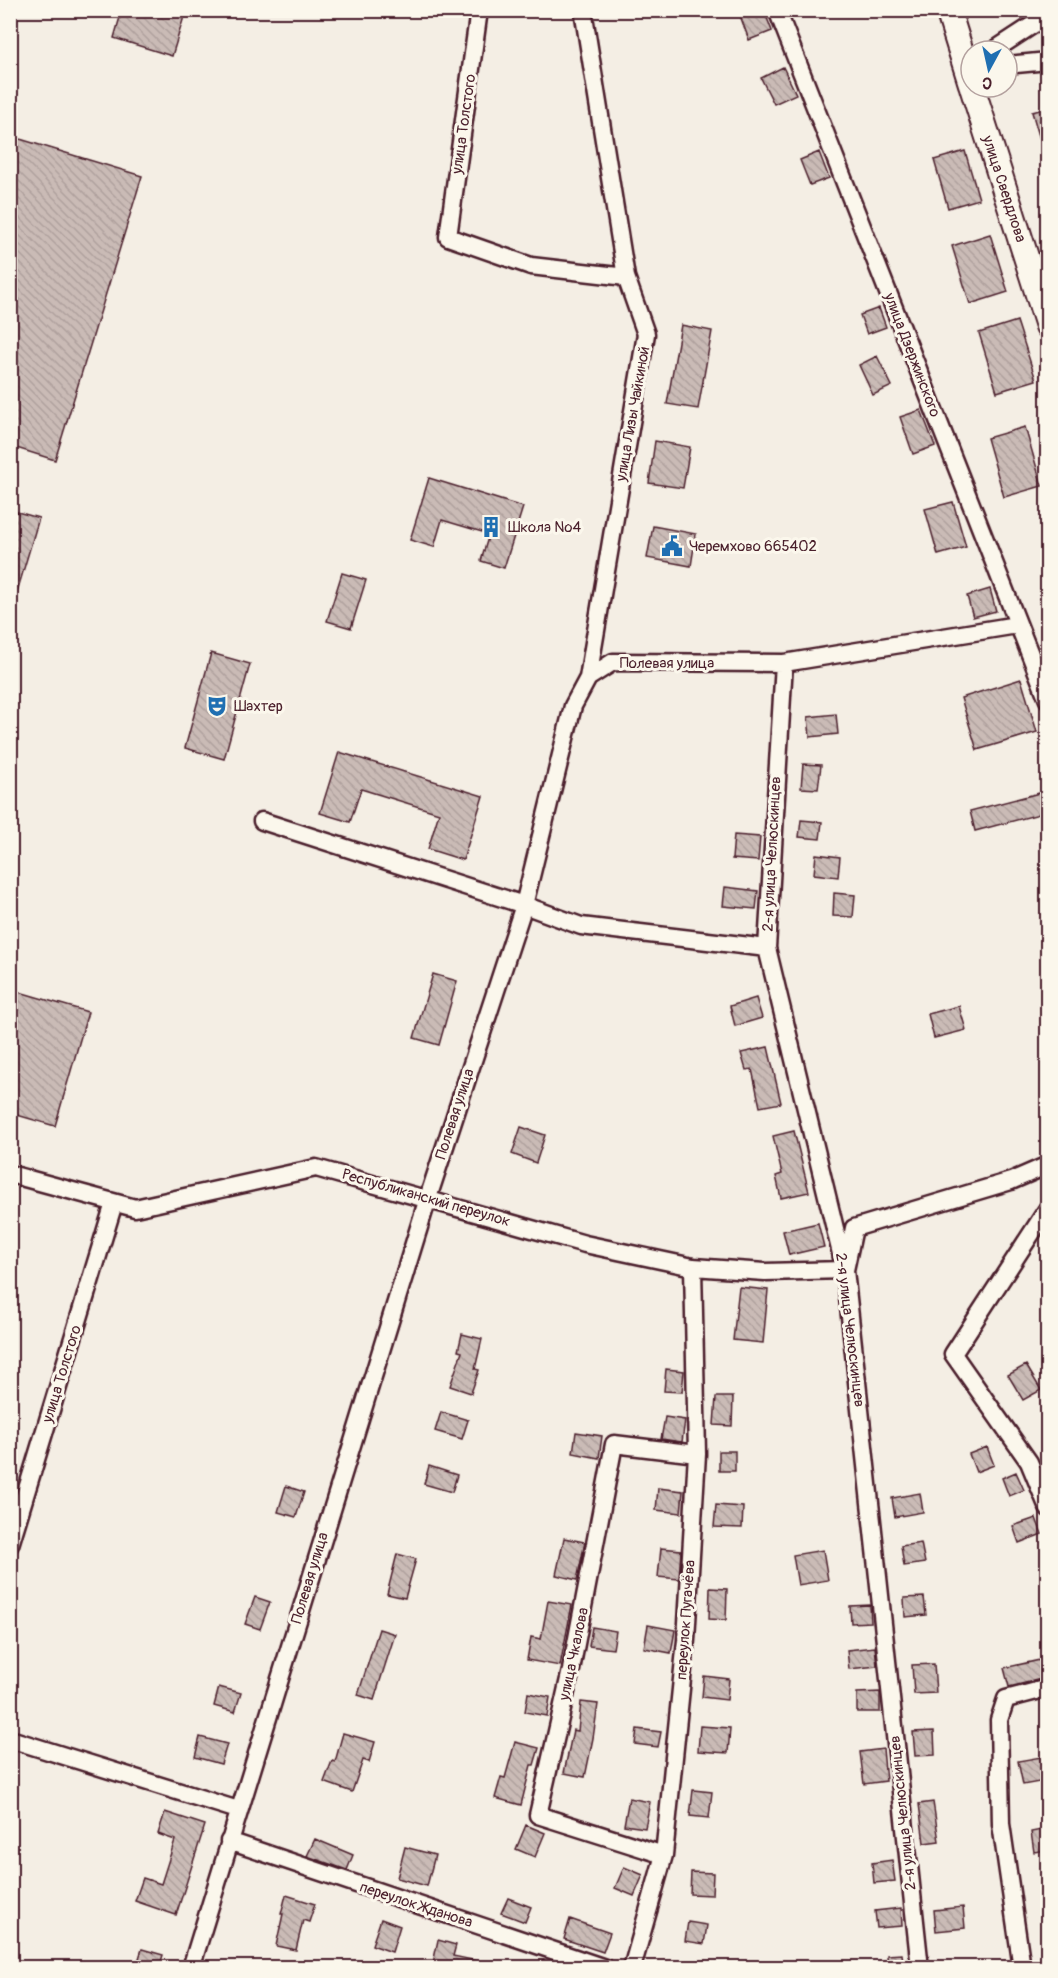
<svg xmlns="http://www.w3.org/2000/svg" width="1058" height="1978" font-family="Pangolin,sans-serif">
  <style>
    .building { fill: url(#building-back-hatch); stroke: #4a1f2b; stroke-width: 1.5 }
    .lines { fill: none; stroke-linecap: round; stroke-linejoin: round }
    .street-casing { stroke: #4a1f2b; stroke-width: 21 }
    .secondary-casing { stroke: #4a1f2b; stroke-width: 28 }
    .street { stroke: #fbf7ec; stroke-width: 16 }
    .secondary { stroke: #fbf7ec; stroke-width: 24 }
    .labels { text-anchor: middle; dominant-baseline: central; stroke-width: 6; stroke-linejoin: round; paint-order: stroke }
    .street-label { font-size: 15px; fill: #4a1f2b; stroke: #fbf7ec }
    .poi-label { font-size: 15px; fill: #4a1f2b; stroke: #fbf7ec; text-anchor: start }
  </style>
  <defs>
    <pattern id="building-back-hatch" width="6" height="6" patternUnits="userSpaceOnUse" patternTransform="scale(1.5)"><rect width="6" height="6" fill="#cabbb6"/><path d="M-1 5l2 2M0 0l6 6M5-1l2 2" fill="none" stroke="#afa09d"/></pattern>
  </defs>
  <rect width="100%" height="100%" fill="#f4eee4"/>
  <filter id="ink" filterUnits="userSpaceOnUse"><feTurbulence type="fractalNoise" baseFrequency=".0167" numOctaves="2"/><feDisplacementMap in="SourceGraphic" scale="12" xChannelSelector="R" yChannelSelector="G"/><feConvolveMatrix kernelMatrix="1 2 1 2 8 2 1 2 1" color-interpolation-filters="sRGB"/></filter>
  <g filter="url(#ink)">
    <path class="building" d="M122,10H186L172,56L114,38Z
      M738,10H764L772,31L749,40Z
      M783,67L796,94L774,104L761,78Z
      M1047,108V153H1044L1032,112Z
      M10,136L142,176L55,460L10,446Z
      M965,151L979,199L948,208L934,160Z
      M819,152L829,178L810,185L800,160Z
      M990,234L1008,292L970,304L952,246Z
      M879,308L886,327L867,334L860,315Z
      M1017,321L1036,380L997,392L979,333Z
      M681,325L712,331L698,409L667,404Z
      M877,356L892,386L873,395L859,365Z
      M921,410L935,446L913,454L900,417Z
      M1025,427L1042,486L1004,497L987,438Z
      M655,441L690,447L683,488L649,483Z
      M429,478L523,507L504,568L481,561L489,534L442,520L434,547L410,540Z
      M953,502L966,547L938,555L925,509Z
      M10,510L39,518L14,602H10Z
      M653,526L696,534L691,566L647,558Z
      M342,573L366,580L351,628L327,621Z
      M990,589L996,611L973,617L967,596Z
      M211,653L250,664L224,759L185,748Z
      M1021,679L1037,732L977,750L961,698Z
      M836,714L838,734L810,737L808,717Z
      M339,752L483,796L463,860L428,849L439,813L361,789L350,822L320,813Z
      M803,764L821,765L818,789L801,788Z
      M1047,791V812L975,831L970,811Z
      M801,820L822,822L820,839L799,837Z
      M734,835L760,837L758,861L732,859Z
      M816,854L840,857L838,877L814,874Z
      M725,887L758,891L756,909L723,906Z
      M834,893L855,895L853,917L833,916Z
      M433,974L457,981L439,1045L414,1038Z
      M16,991L88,1012L55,1126L10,1113V1010Z
      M756,998L762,1018L735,1026L730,1006Z
      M959,1006L966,1030L934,1038L928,1014Z
      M768,1047L781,1103L760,1107L752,1069L746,1070L741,1053Z
      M521,1127L545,1135L536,1163L512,1154Z
      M794,1131L809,1192L781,1198L776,1176L782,1174L773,1136Z
      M818,1223L824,1247L789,1255L783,1231Z
      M739,1287L768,1290L763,1343L733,1340Z
      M462,1334L482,1339L475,1369L479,1370L471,1393L450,1386L462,1352L458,1351Z
      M1026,1365L1041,1390L1023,1400L1008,1375Z
      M666,1369L684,1371L682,1392L664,1391Z
      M716,1397H733L732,1426L714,1425Z
      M441,1412L468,1420L462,1439L435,1431Z
      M665,1417L685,1420L682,1442L661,1439Z
      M576,1432L602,1436L599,1458L573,1453Z
      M987,1447L994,1465L976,1472L969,1454Z
      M719,1451H735V1471H719Z
      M429,1466L457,1475L452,1492L424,1484Z
      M1016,1472L1024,1490L1009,1496L1002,1478Z
      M286,1486L304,1492L296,1517L278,1512Z
      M658,1488L683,1491L681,1513L656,1510Z
      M920,1493L923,1512L895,1517L892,1498Z
      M716,1505L743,1507L742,1528L714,1527Z
      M1036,1518L1042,1534L1019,1543L1013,1526Z
      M564,1538L585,1542L577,1580L556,1575Z
      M921,1543L925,1563L904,1566L901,1546Z
      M661,1548L681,1550L679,1579L658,1577Z
      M823,1550L828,1580L798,1585L793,1555Z
      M397,1554L416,1559L405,1598L387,1594Z
      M710,1588L727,1589L726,1620L709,1619Z
      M255,1597L270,1602L260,1629L245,1624Z
      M924,1597L926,1615L905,1617L904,1598Z
      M548,1601L572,1605L560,1666L527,1660L531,1637L541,1639Z
      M870,1605L871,1622L851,1623L850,1606Z
      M648,1625L675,1630L671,1653L644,1648Z
      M592,1627L616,1631L613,1649L589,1646Z
      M379,1629L395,1634L374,1700L358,1695Z
      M875,1647L877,1666L849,1669L847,1650Z
      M1040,1660L1045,1678L1009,1687L1004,1668Z
      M934,1664L936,1693L914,1694L912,1665Z
      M704,1676L729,1679L727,1700L702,1697Z
      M219,1687L241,1693L235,1712L214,1706Z
      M880,1692V1712H857V1693Z
      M528,1693L550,1697L547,1716L525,1712Z
      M581,1702L598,1704L593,1738L585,1777L564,1773L573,1730L578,1731Z
      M700,1726L730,1728L728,1753L698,1751Z
      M637,1729L661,1732L658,1747L635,1744Z
      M934,1731L935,1755L915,1756L913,1732Z
      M343,1733L375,1742L369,1762L363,1760L352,1792L324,1782L332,1761L335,1762Z
      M200,1737L227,1744L221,1764L195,1757Z
      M515,1742L539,1748L534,1765H531L521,1805L495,1798L501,1777L505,1778Z
      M883,1749L886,1781L864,1784L860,1752Z
      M1041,1757L1045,1781L1023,1785L1018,1761Z
      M693,1790L712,1792L709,1818L690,1816Z
      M629,1798L650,1802L645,1828L624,1825Z
      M933,1802L939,1841L924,1843L919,1804Z
      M165,1812L205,1825L176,1915L135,1901L143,1878L161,1884L175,1840L158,1834Z
      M526,1825L545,1833L535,1857L516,1849Z
      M1047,1829V1850L1034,1852L1031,1832Z
      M315,1839L353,1855L347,1870L307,1856Z
      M405,1847L435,1855L427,1886L397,1878Z
      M892,1860L895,1881L874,1883L872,1863Z
      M624,1867L643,1875L634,1896L615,1888Z
      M691,1872L713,1873L712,1895L690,1894Z
      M286,1895L315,1904L309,1922L303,1920L296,1950L276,1946L283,1914H281Z
      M508,1898L531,1907L525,1922L501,1913Z
      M963,1907L965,1928L936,1931L934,1910Z
      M901,1908L902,1926L877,1928L875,1911Z
      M381,1919L400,1926L392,1952L372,1945Z
      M570,1919L610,1933L603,1952L564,1939Z
      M688,1922L707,1925L704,1944L685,1941Z
      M438,1940L456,1945L453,1956L482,1962V1968H432Z
      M142,1949L163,1955L159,1968H136Z
      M902,1954L904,1968H888L887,1955Z"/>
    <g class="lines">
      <defs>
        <path id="street" d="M479,10L448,237L531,266L626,277
          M583,10L626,277L646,334L588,678
          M777,10L1048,700
          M993,51L1048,15
          M1007,65L1048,61
          M784,663L767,948L845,1270L920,1968
          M262,821L524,905L581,926L767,948
          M10,1174L135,1208L316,1168L585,1244L693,1267L765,1272L845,1270L854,1228L1011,1181L1048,1165
          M1048,1208L953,1354L1029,1462L1048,1508
          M10,1545L114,1203
          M10,1739L238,1810
          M229,1841L605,1968
          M664,1855L538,1815L571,1670L614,1444L697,1454
          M191,1968L428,1198L524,905L573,706L588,678L613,662L784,663L1017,625
          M632,1968L664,1855L686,1640L697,1454L693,1267
          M1022,1968L1001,1824L999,1720L1006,1699L1048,1688"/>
        <path id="secondary" d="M948,10L971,84
          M972,87L1048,326"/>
      </defs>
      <use href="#street" class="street-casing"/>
      <use href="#secondary" class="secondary-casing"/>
      <use href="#street" class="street"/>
      <use href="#secondary" class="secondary"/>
    </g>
  </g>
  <defs>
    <symbol id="building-bare" viewBox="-9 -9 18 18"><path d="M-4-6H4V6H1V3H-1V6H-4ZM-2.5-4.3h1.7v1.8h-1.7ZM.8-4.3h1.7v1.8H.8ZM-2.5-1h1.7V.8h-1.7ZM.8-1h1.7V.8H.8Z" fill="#1f6fb2" stroke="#fbf7ec" stroke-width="2.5" paint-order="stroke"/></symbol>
    <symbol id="civic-bare" viewBox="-9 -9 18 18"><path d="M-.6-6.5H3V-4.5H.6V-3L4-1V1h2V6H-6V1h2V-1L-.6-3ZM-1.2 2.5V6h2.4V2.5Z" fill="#1f6fb2" stroke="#fbf7ec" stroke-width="2.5" paint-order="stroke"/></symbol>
    <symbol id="theatre-bare" viewBox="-9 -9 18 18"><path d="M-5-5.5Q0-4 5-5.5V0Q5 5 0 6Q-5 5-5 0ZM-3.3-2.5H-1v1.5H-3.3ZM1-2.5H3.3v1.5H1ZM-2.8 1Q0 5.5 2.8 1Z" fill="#1f6fb2" stroke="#fbf7ec" stroke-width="2.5" paint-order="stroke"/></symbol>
  </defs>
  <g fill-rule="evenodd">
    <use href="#building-bare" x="476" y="512" width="30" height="30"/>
    <use href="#civic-bare" x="657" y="531" width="30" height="30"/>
    <use href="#theatre-bare" x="202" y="691" width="30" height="30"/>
  </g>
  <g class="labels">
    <g class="street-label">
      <text transform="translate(464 124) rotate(-82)">улица Толстого</text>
      <text transform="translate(1004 189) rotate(72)">улица Свердлова</text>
      <text transform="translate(912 355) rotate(69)">улица Дзержинского</text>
      <text transform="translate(633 414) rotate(-80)">улица Лизы Чайкиной</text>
      <text x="667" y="663">Полевая улица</text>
      <text transform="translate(772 854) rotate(-87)">2-я улица Челюскинцев</text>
      <text transform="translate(455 1114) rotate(-72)">Полевая улица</text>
      <text transform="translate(426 1198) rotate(16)">Республиканский переулок</text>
      <text transform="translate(850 1330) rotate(83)">2-я улица Челюскинцев</text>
      <text transform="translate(62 1374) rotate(-73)">улица Толстого</text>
      <text transform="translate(310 1578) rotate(-73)">Полевая улица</text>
      <text transform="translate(686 1620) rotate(-86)">переулок Пугачёва</text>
      <text transform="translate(574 1654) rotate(-78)">улица Чкалова</text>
      <text transform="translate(903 1813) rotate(-96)">2-я улица Челюскинцев</text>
      <text transform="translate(416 1905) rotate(18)">переулок Жданова</text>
    </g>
    <g class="poi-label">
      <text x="508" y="527">Школа №4</text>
      <text x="689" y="546">Черемхово 665402</text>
      <text x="234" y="706">Шахтер</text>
    </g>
  </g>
  <rect width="1058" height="1978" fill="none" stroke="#fbf7ec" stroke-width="36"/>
  <rect x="18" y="18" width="1022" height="1942" fill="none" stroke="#4a1f2b" stroke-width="2" filter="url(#ink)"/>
  <g transform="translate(989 69) rotate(188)"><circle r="28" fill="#fbf7ec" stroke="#b4a19f" stroke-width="1.5"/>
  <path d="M0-4.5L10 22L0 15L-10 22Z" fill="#1f6fb2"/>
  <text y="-9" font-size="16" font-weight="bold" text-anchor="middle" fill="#4a1f2b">С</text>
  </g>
</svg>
